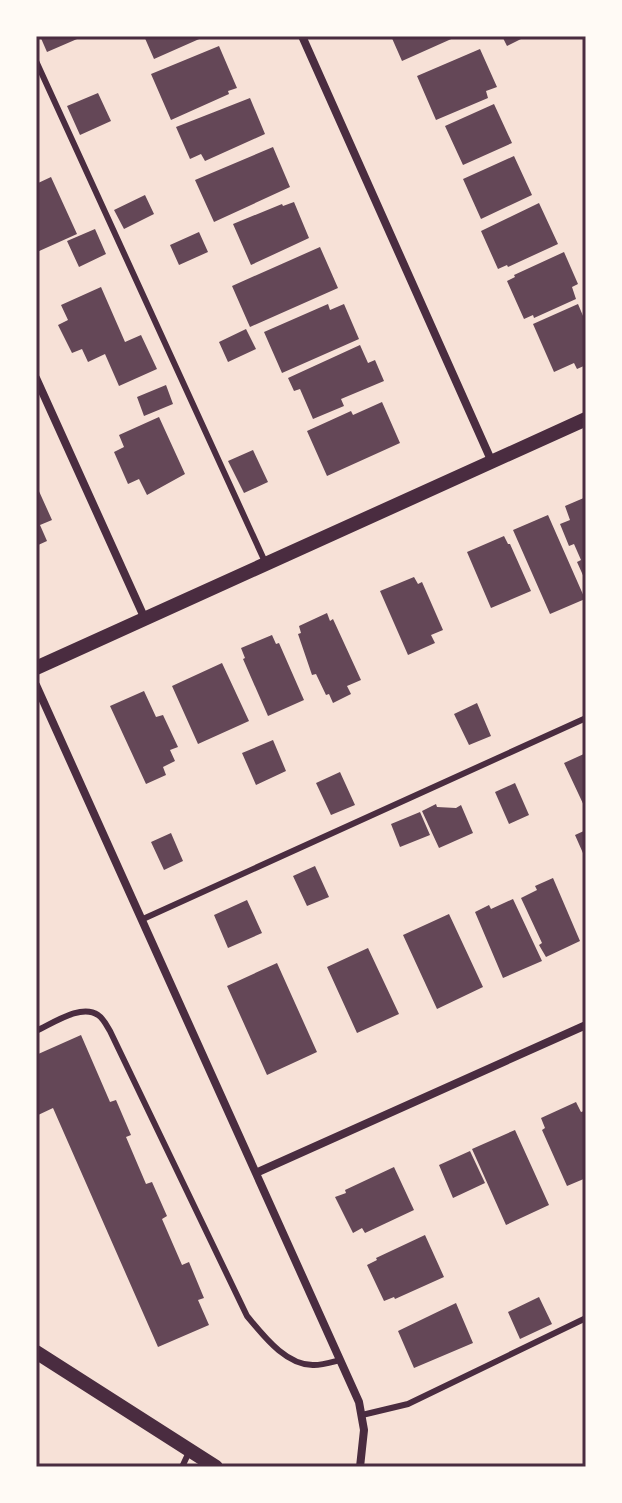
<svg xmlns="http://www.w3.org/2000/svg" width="622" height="1503" font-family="'PT Serif',serif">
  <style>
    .building { fill: #644757 }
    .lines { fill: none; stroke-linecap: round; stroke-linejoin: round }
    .service { stroke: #4a2c40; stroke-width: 6 }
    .minor { stroke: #4a2c40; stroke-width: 8 }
    .tertiary { stroke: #4a2c40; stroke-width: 14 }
    .neatline { fill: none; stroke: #4a2c40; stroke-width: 3 }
  </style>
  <rect width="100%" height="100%" fill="#f7e1d7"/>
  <path class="building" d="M40,36H84L47,52Z
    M144,36H206L154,59Z
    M391,36H458L402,61Z
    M502,36H527L507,46Z
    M219,46L237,88L228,91L229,94L171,120L151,74Z
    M480,49L497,87L486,91L488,98L436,120L417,76Z
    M98,93L111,121L80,135L67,106Z
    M250,98L265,134L205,161L201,154L190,159L176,127Z
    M494,104L512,143L463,165L445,126Z
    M273,147L290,187L214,222L195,180Z
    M514,156L532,195L481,219L463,179Z
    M51,177L77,234L37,252L36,184Z
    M145,195L154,214L124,229L114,210Z
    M294,202L309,238L251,265L233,224L282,204L283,206Z
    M539,203L558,244L508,267L507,265L498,269L481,231Z
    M95,229L106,254L79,267L67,241Z
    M199,232L208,252L179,265L170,245Z
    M320,247L338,288L250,327L232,286Z
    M564,252L578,284L572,287L576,299L534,318L533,315L524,319L507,281L515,277L514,275Z
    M101,287L125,342L141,335L157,369L119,386L105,354L88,362L82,349L72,353L58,325L68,320L61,305Z
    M328,304L330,310L344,304L359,339L282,373L264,332Z
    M578,304L586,323V365L577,369L574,363L554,372L533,324Z
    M246,329L256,349L228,362L219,342Z
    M360,345L368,363L375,360L384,381L341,399L344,406L313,419L300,389L294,391L288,378Z
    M166,385L173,404L144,416L137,397Z
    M382,402L400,443L327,476L307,431L351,411L353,415Z
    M159,417L185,474L147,495L139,479L128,484L114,452L124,447L119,435Z
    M253,450L268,482L244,493L228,461Z
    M38,489L52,520L40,525L47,541L36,546V490Z
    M586,497V582L577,562L581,560L574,544L569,546L560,524L570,520L565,506Z
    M548,515L585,599L550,614L513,530Z
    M504,536L508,544H510L531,591L491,608L467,552Z
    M414,577L418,584L422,582L443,630L431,635L435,643L408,655L380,591Z
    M327,613L330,621L333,619L361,680L347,686L351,694L333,703L329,694L326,695L316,674L312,675L298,634L301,633L299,626Z
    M272,635L276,644L279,643L304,700L268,716L243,659L245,658L241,648Z
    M222,663L249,721L198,744L172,686Z
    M144,691L156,717L163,715L178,747L170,750L175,761L163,767L166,775L146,784L110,706Z
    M477,703L491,736L469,745L454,714Z
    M273,740L286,771L256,785L242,753Z
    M586,753V810L564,763Z
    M340,772L355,805L331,815L316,783Z
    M515,783L529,815L509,824L495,792Z
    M436,804L437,807L456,808L461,805L473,833L439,848L422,811Z
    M420,812L430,835L400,847L391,824Z
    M586,830V860L575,835Z
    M171,833L183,861L164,870L151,842Z
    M315,866L329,897L307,906L293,876Z
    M553,878L580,941L546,957L539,945L542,943L521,898L537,890L535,886Z
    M513,899L542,961L503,978L475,912L489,905L491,909Z
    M247,900L262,933L228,948L214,915Z
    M449,914L483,987L437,1009L403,935Z
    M368,948L399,1014L357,1033L327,967Z
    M277,963L317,1052L267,1075L227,986Z
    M81,1035L110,1102L116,1100L131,1135L126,1137L146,1184L152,1182L167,1216L162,1219L182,1265L189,1262L204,1298L198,1300L209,1325L158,1347L53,1108L36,1116V1055Z
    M576,1102L581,1112L584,1111L586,1115V1178L567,1186L542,1130L545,1128L541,1118Z
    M515,1130L549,1205L506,1225L472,1149Z
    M470,1151L485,1183L453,1198L439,1165Z
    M394,1167L414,1210L365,1233L362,1228L353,1233L335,1197L346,1193L345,1190Z
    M425,1235L444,1277L395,1299L394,1297L384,1301L367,1265L377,1260L376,1258Z
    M539,1297L552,1324L520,1339L508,1312Z
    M456,1303L473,1343L414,1368L398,1331Z"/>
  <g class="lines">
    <path class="service" d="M36,61L266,564
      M143,919L586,718
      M36,1031C52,1024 81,1003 98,1015C103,1018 107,1026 110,1031L247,1316C263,1335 286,1366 314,1365C322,1365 332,1362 340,1360
      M362,1415L408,1404L586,1318
      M182,1467L189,1452"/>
    <path class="minor" d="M302,36L492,462
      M36,378L145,619
      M36,685L359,1402L364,1430L360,1467
      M258,1172L586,1025"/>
    <path class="tertiary" d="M36,668L586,419
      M36,1352L216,1467"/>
  </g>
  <rect width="622" height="1503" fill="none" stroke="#fffaf5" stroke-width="76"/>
  <rect x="38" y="38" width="546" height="1427" class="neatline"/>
</svg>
